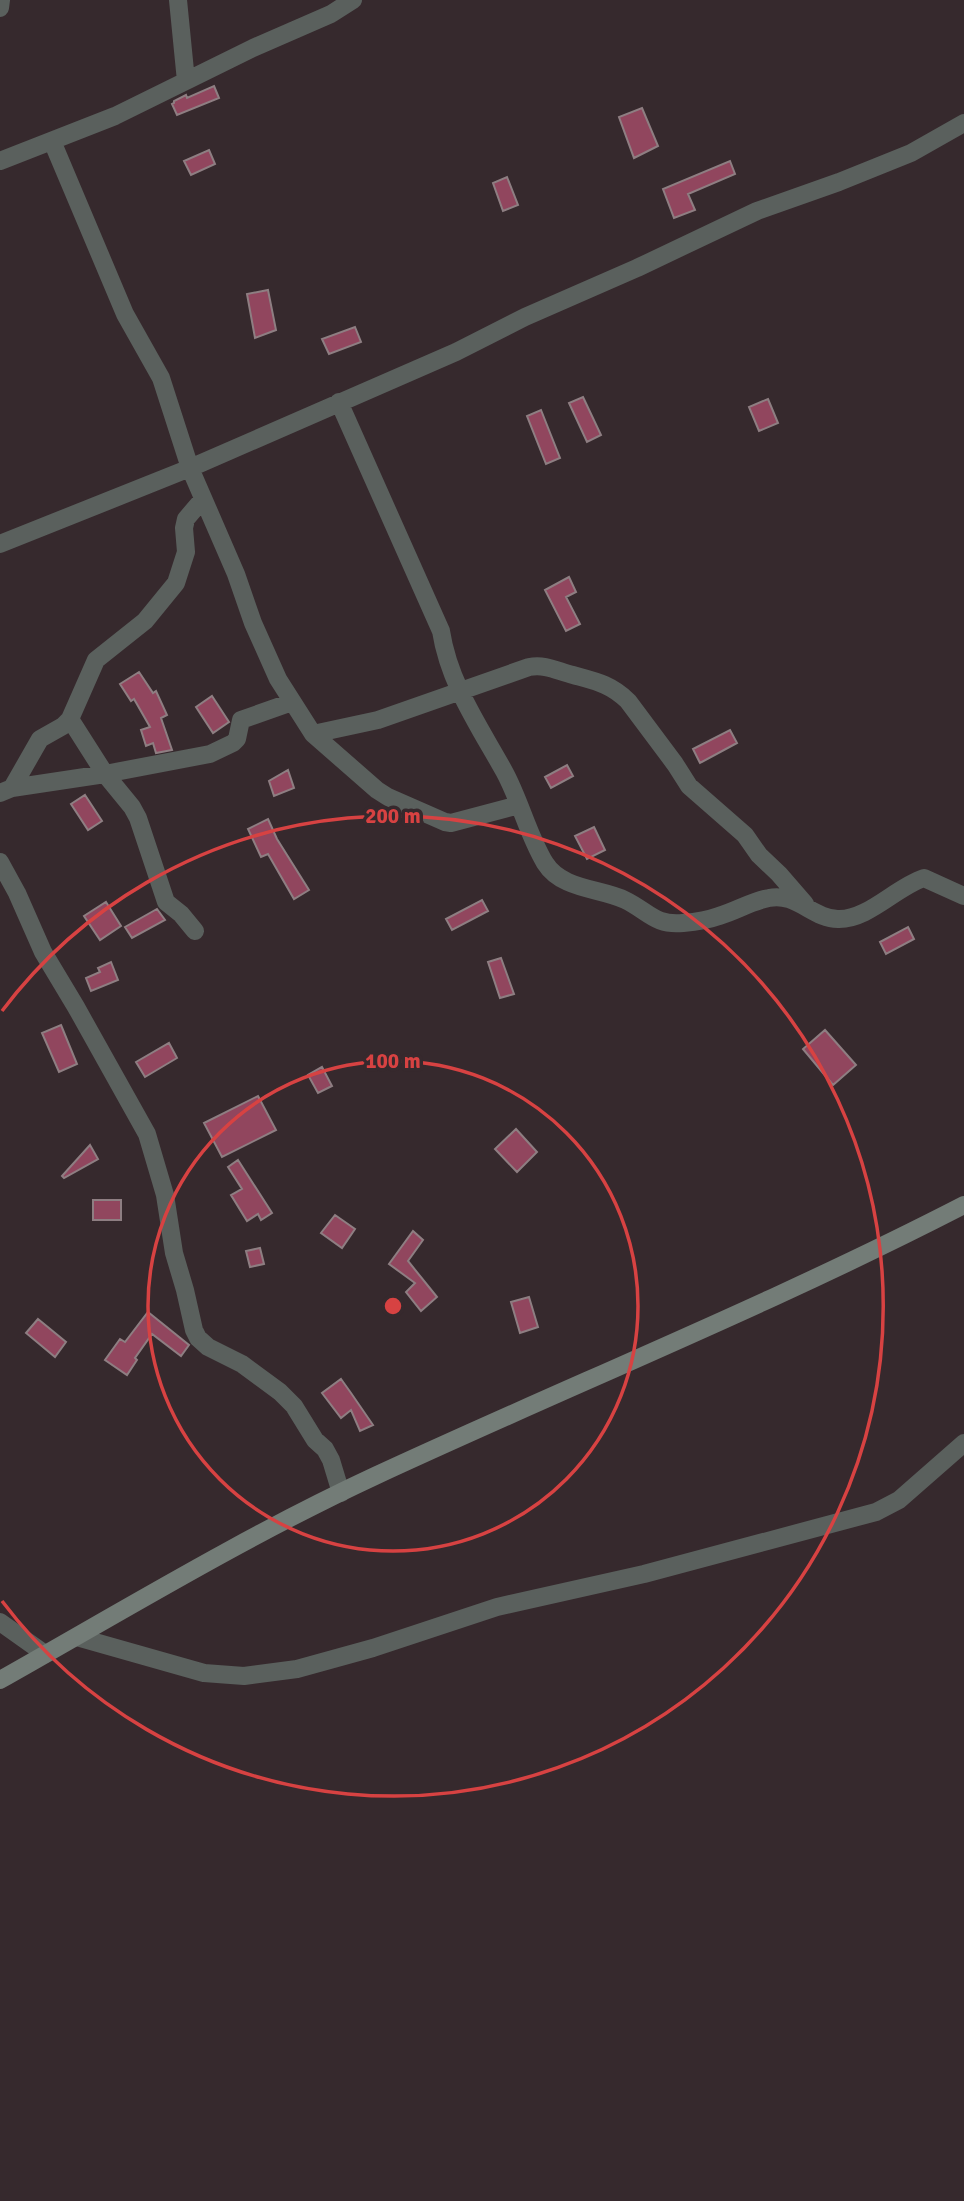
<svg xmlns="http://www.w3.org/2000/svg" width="964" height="2201" font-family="Signika,sans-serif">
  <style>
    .building { fill: #91465e; stroke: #8e7e82; stroke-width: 2 }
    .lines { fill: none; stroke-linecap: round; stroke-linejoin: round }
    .minor { stroke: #5a605d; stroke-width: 18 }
    .secondary { stroke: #737c77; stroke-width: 18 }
    .ring { fill: none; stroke: #d74242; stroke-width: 3.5 }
    .centre { fill: #d74242; stroke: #36292d; stroke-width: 3.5 }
    .ring-label { font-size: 21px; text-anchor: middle; font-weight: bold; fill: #d74242; stroke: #36292d; stroke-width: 7; stroke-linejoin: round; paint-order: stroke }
  </style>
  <rect width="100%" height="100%" fill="#36292d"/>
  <path class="building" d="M214,86L219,98L177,115L172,104L174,103V101L186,95L187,98Z
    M642,108L658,146L634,158L619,117Z
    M209,150L215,164L191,175L184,161Z
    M730,161L735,174L688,194L695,210L674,218L663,189Z
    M507,177L518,205L503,211L493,183Z
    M268,290L276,330L255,338L247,294Z
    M355,327L361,342L329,354L322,339Z
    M583,397L601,435L587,442L569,403Z
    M768,399L778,423L759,431L749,407Z
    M541,410L560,458L546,464L527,416Z
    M569,577L576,592L566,597L580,624L566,631L545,590Z
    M139,672L153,693L156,691L167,715L161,718L172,750L156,753L153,743L146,746L141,730L150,727L134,699L131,701L120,684Z
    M212,696L229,722L213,733L196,707Z
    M730,730L737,743L700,763L693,749Z
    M567,765L573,776L551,788L545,777Z
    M288,770L294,788L274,796L269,781Z
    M85,795L102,821L88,830L71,804Z
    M268,819L277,839L309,890L294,899L268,854L261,857L248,829Z
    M594,827L605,850L587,859L575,836Z
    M482,900L488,911L452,930L446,919Z
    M106,902L121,926L100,940L84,916Z
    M157,909L165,920L132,938L125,927Z
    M908,927L914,939L886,954L880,942Z
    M501,958L514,994L500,998L488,962Z
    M111,962L118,980L91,991L86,978L100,972L98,968Z
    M61,1025L77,1064L59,1072L42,1033Z
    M825,1030L856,1065L833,1085L803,1049Z
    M169,1043L177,1058L145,1077L136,1062Z
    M322,1067L332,1086L318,1093L308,1075Z
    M258,1096L276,1130L222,1157L204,1123Z
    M516,1129L537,1152L517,1172L495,1149Z
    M90,1145L98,1159L64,1178L62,1176Z
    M238,1160L272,1213L261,1220L258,1214L247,1221L231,1195L242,1189L228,1167Z
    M93,1200H121V1220H93Z
    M335,1215L355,1229L342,1248L321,1233Z
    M413,1231L423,1240L408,1261L437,1297L421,1311L406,1292L415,1283L389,1264Z
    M260,1248L264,1264L250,1267L246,1251Z
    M529,1297L538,1327L520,1333L511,1302Z
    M148,1312L189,1345L181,1356L152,1334L135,1358L137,1360L127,1375L105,1360L120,1339L125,1342Z
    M38,1319L66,1342L55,1357L26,1333Z
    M341,1379L351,1393L373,1425L360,1431L351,1410L341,1418L322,1393Z"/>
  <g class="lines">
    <path class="minor" d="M178,0L186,81
      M0,8L1,0
      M52,141L125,314L161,378L190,468L236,574L253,623L278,679L313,734L377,790L388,797L445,822L451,823L519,805
      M0,161L115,116L253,48L331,14L353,0
      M339,402L441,631C449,683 479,726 504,771C520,800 528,835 545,863C562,890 600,888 625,900C648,911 655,926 683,923C694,922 708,920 719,916C736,911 752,901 769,898C796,892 813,919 838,919C868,920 896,887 924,878L964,896
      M0,544L190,468L456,352L525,317L637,268L757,211L839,182L911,153L964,123
      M70,719L105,774L132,807L138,818L166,902L181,914L195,931
      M313,734L378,720L529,667C546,664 557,671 573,675C595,681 611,684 628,701L675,764L689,786L745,835L759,855L779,874L805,904
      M12,788L40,739L63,726L70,719L96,660L145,621L176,583L186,552L184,528L186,519L203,499
      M0,793L12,788L105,774L210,754L233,743L237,739L241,720L292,702
      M0,862L17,893L43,952L76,1007L147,1134L165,1195L174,1253L185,1290L194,1330L198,1338L208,1347L242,1364L280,1392L294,1406L315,1440L325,1449L331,1460L341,1493
      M0,1622L45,1654
      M77,1637L204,1673L244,1676L297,1669L373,1648L497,1607L644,1574L876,1512L899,1500L964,1443"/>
    <path class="secondary" d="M0,1680C124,1610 246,1536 375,1476C571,1385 772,1304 964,1205"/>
  </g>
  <g class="ring">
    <circle cx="393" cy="1306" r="245"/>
    <path d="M2 1011A490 490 0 1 1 2 1601"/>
  </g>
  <circle cx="393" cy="1306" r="10" class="centre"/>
  <g class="ring-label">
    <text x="393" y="823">200 m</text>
    <text x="393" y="1068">100 m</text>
  </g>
</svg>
